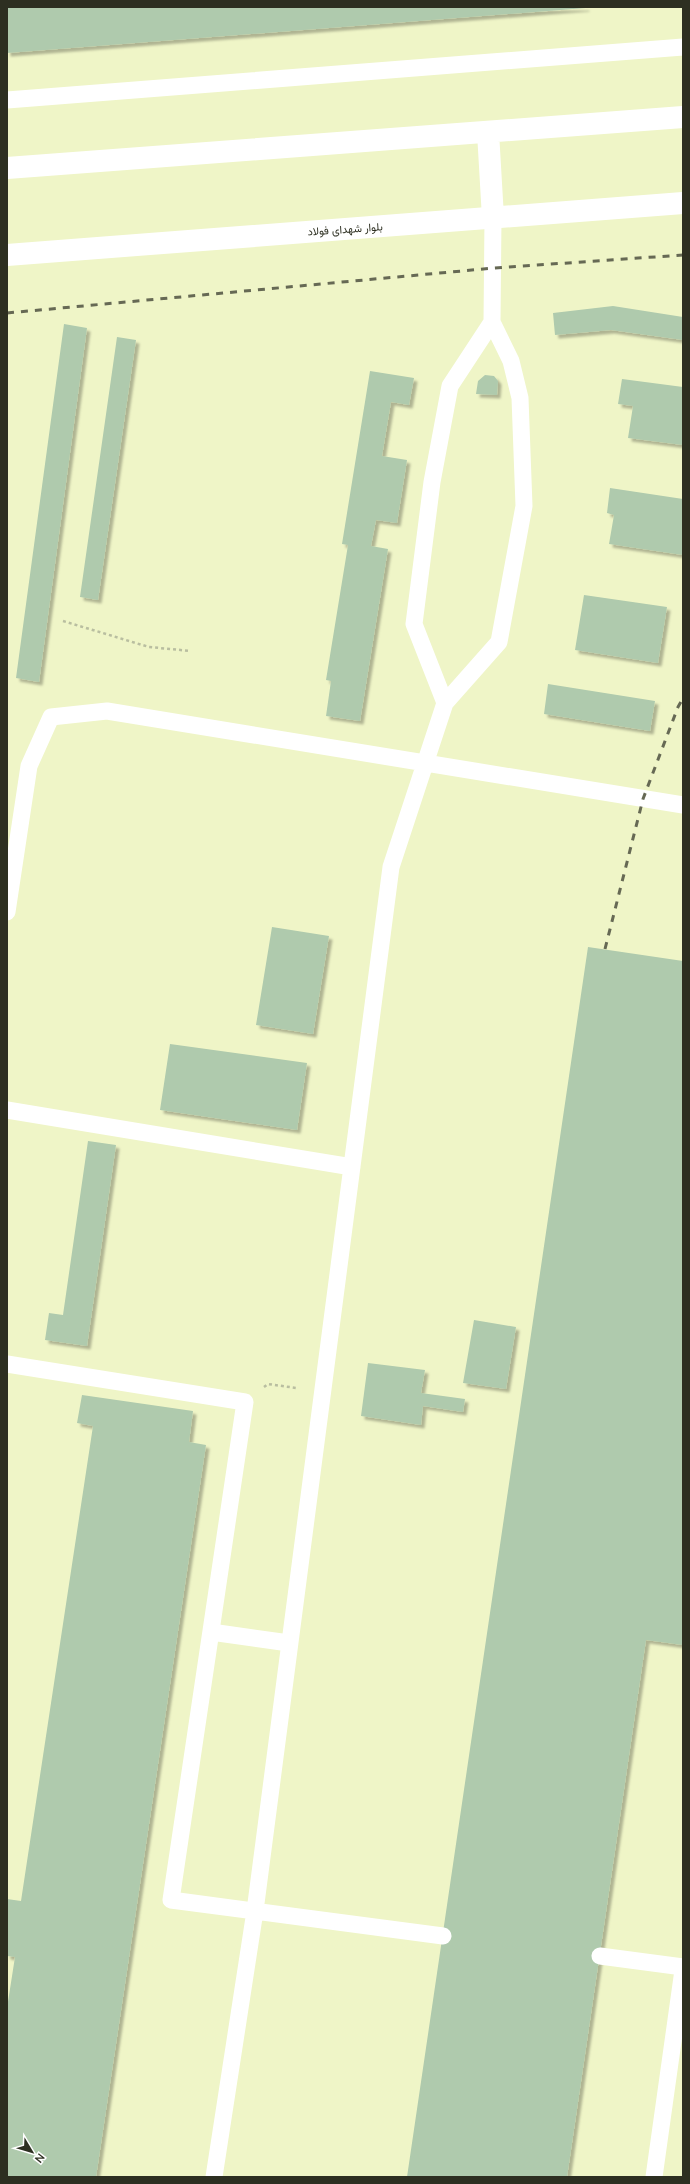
<svg xmlns="http://www.w3.org/2000/svg" width="690" height="2184" font-family="Mulish,Vazirmatn,sans-serif">
  <style>
    .built { fill: #eff5c7 }
    .building { fill: #afcaad; filter: url(#shadow) }
    .lines { fill: none; stroke-linecap: round; stroke-linejoin: round }
    .path { stroke: #b9bea0; stroke-width: 2.5; stroke-dasharray: 3 3; stroke-linecap: butt }
    .service { stroke: #fff; stroke-width: 17 }
    .tertiary { stroke: #fff; stroke-width: 22 }
    .rail { stroke: #666954; stroke-width: 3; stroke-dasharray: 7 7; stroke-linecap: butt }
    .labels { text-anchor: middle; dominant-baseline: central; stroke-width: 3; stroke-linejoin: round; paint-order: stroke }
    .street-label { font-size: 11px; fill: #2d2f21; stroke: #fff }
  </style>
  <defs>
    <filter id="shadow"><feDropShadow dx="3.5" dy="3.5" stdDeviation="1" flood-color="#0004"/></filter>
  </defs>
  <rect width="100%" height="100%" fill="#f6fbd6"/>
  <path class="built" d="M7,7H683V2177H7Z"/>
  <path class="building" d="M7,7H586V8L7,53Z
    M613,306L683,317V340L611,330L555,335L553,313Z
    M64,324L87,328L39,682L16,678Z
    M117,337L136,340L98,600L80,597Z
    M370,371L414,378L409,405L391,402L382,456L407,460L397,523L376,520L371,546L388,549L360,721L326,716L331,681L326,680L348,545L342,544Z
    M485,375L494,376L498,381L497,395L476,394L478,381Z
    M622,379L683,387V445L628,438L633,406L618,404Z
    M610,488L683,499V555L609,544L614,515L607,513Z
    M584,595L667,607L658,663L575,650Z
    M548,684L655,701L650,731L544,714Z
    M272,927L329,936L313,1034L256,1025Z
    M588,947L683,961V1645L646,1640L567,2177H407Z
    M170,1044L307,1063L297,1130L160,1110Z
    M88,1141L116,1145L87,1346L45,1340L49,1313L63,1315Z
    M474,1320L516,1327L506,1389L463,1383Z
    M368,1363L425,1370L421,1393L465,1399L463,1412L423,1406L421,1425L361,1416Z
    M82,1395L193,1411L189,1442L206,1445L96,2177H7V2008L15,1957L7,1956V1899L21,1901L93,1426L77,1423Z"/>
  <g class="lines">
    <path class="path" d="M63,621L149,647L191,651
      M264,1387L268,1384L296,1388"/>
    <path class="service" d="M7,100L683,47
      M492,322L493,218
      M7,912L29,766L51,717L107,711L683,805
      M7,1110L352,1167
      M7,1364L245,1402L171,1900L443,1936
      M211,1632L289,1643
      M600,1956L683,1967
      M214,2177L255,1911L391,867L445,703L499,642L524,506L520,398L511,361L492,322L450,386L432,482L414,624L445,703
      M654,2177L683,1970"/>
    <path class="tertiary" d="M488,132L493,218
      M7,168L683,117
      M7,255L683,203"/>
    <path class="rail" d="M7,313L494,268L683,255
      M605,949L643,799L678,707L683,698"/>
  </g>
  <g class="labels">
    <g class="street-label">
      <text transform="translate(345 229) rotate(-4)">بلوار شهدای فولاد</text>
    </g>
  </g>
  <rect width="690" height="2184" fill="none" stroke="#2d2f21" stroke-width="16"/>
  <g transform="translate(32 2152) rotate(128)" stroke="#ffffff" stroke-width="3" paint-order="stroke">
  <path d="M0-3L7 15L0 10L-7 15Z" fill="#2d2f21"/>
  <text y="-6" font-size="11" font-weight="bold" text-anchor="middle" fill="#2d2f21">N</text>
  </g>
</svg>
